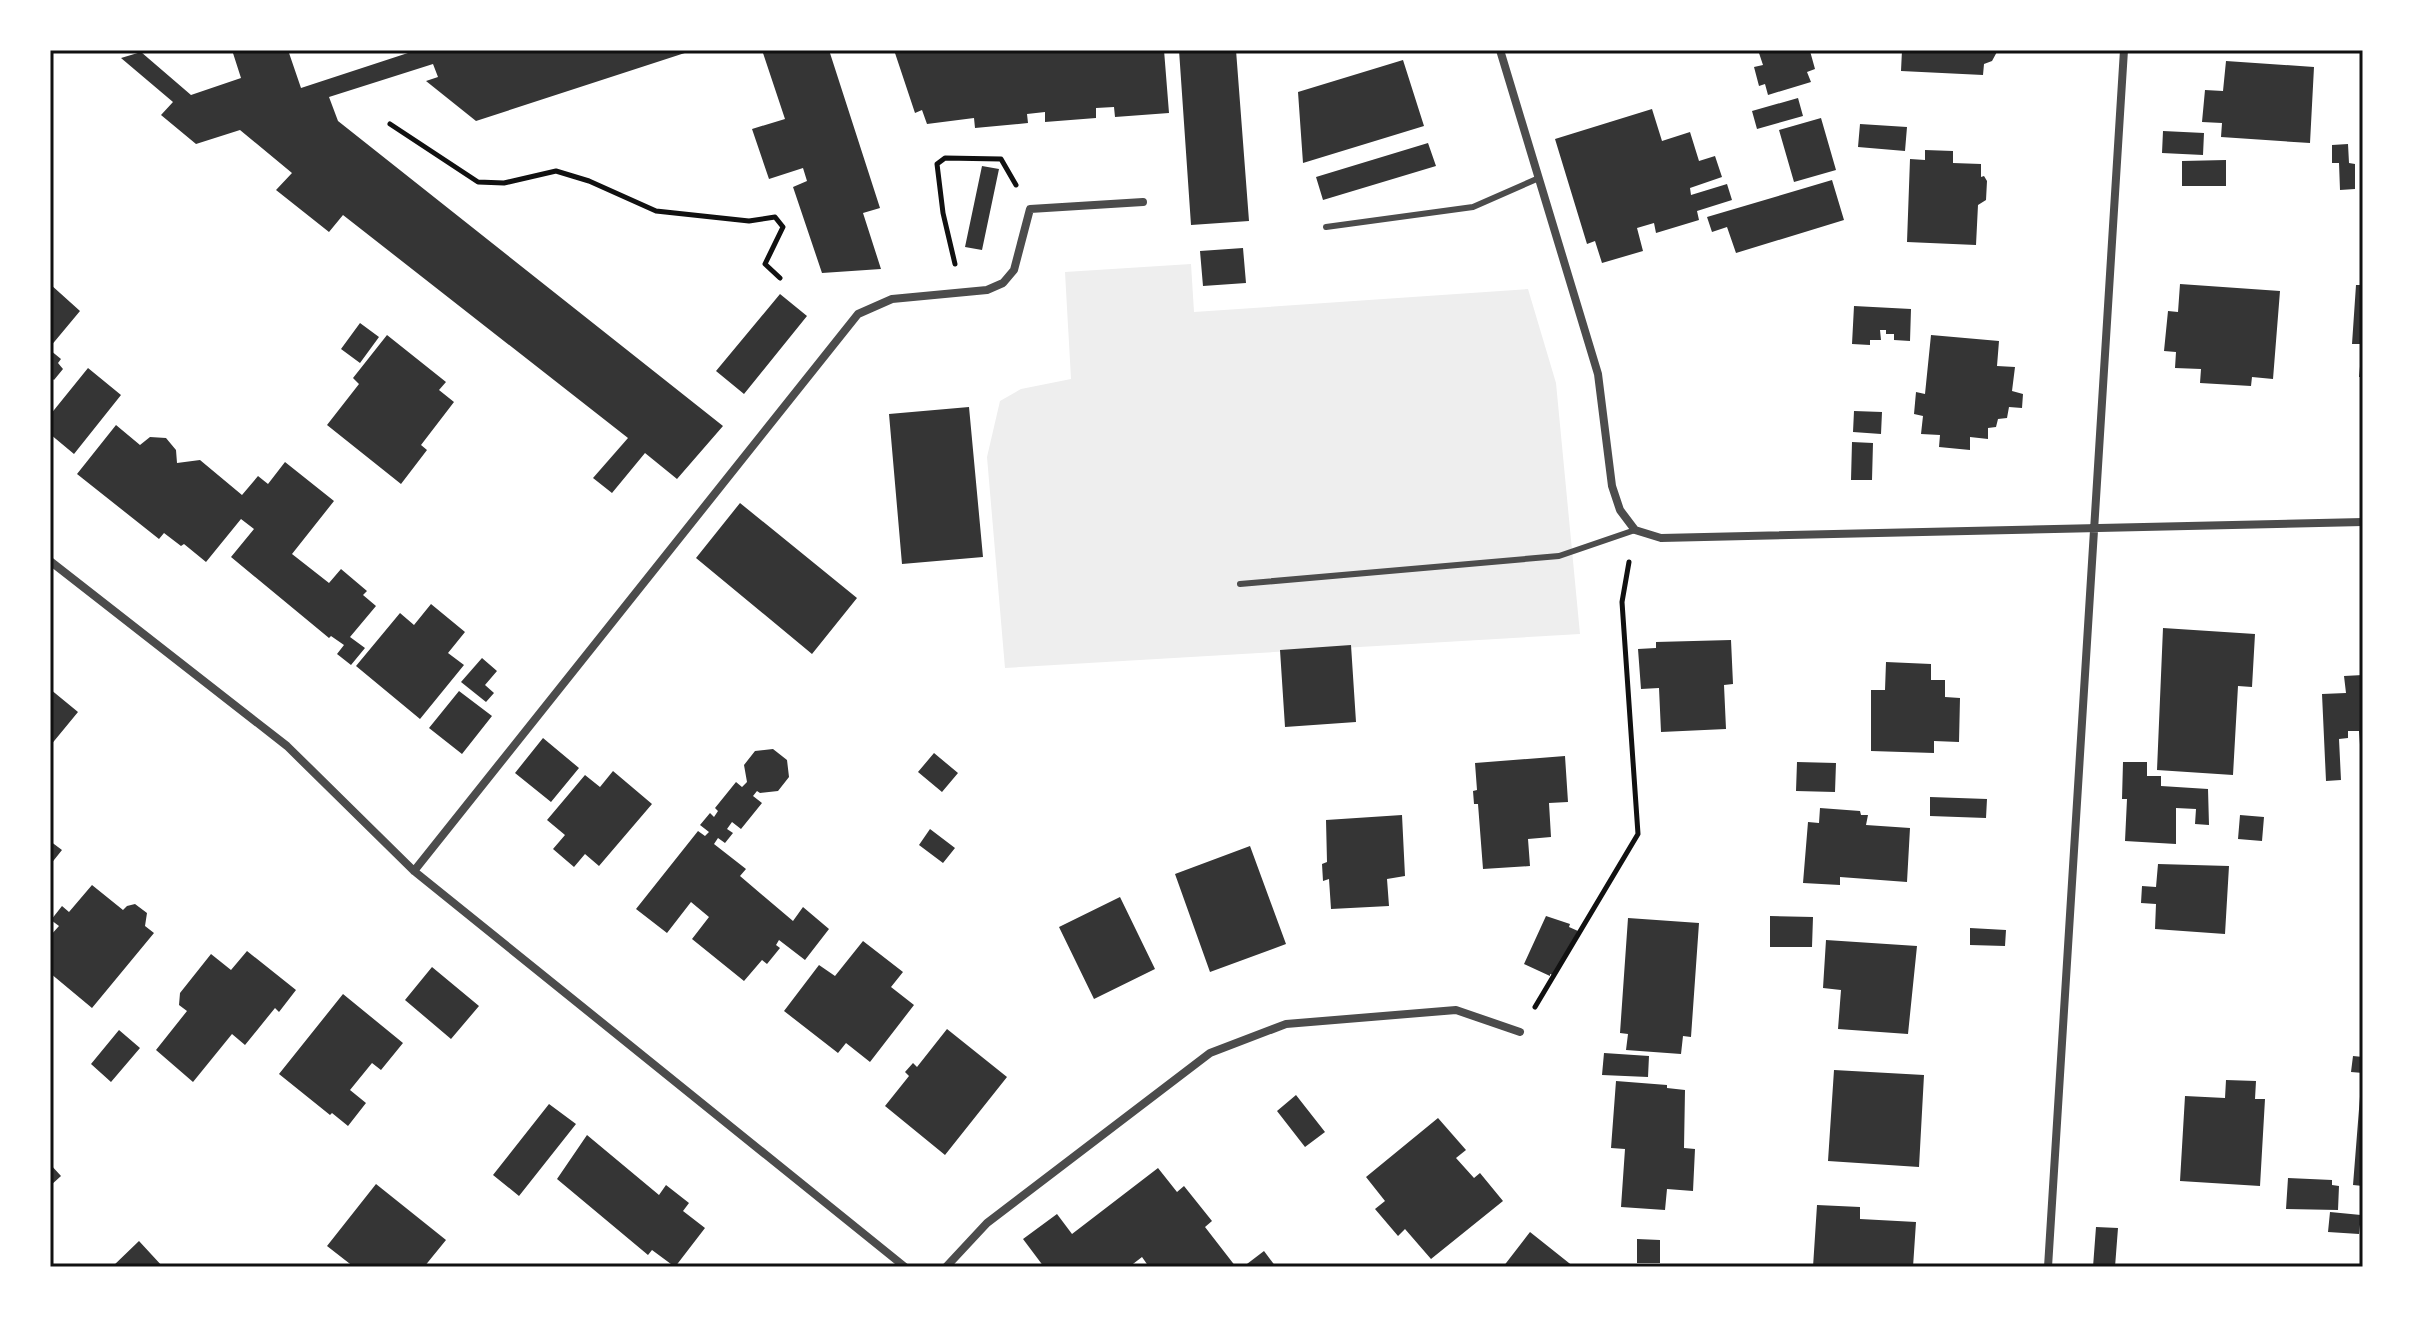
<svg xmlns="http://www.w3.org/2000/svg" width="2413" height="1317" font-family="Overpass,sans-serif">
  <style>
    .green { fill: #eee }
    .building { fill: #353535 }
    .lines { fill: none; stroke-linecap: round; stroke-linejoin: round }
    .path { stroke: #111; stroke-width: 5 }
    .service { stroke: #4c4c4c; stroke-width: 6 }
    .minor { stroke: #4c4c4c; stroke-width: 8 }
    .neatline { fill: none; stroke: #111; stroke-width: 3 }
  </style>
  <rect width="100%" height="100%" fill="#fff"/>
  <path class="green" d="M1191,264L1194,312L1528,289L1556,383L1580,634L1005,668L987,457L1000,401L1021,389L1071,379L1065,272Z"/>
  <path class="building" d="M232,50H288L301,88L417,50H694L476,121L426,81L438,77L433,64L329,97L338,121L723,426L677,479L645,453L612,493L593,478L628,438L343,215L329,232L276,190L292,173L240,130L196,144L161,115L173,102L121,58L141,52L191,95L241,78Z
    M762,50H829L880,208L863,213L881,269L822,273L793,187L807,181L803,168L769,179L752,129L785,119Z
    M894,50H1164L1169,113L1115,117L1114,107L1096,108V118L1045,122V112L1027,114L1028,123L975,128L974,118L927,124L922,110L915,113Z
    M1179,50H1236L1249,221L1191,225Z
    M1758,50L1810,51L1815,69L1807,72L1811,82L1768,95L1765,84L1759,86L1754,67L1763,65Z
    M1902,50H1998L1992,61L1984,64L1983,75L1901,71Z
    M1403,60L1424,126L1303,163L1298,92Z
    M2226,61L2314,67L2310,143L2221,137L2222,123L2202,122L2205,90L2223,91Z
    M1798,98L1803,116L1757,129L1752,111Z
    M1652,109L1662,141L1690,132L1699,161L1715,156L1722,177L1690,188L1691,195L1727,184L1732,200L1697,211L1699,220L1656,233L1654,223L1637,228L1643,251L1602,263L1595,241L1587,244L1555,139Z
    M1821,118L1836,170L1794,182L1779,130Z
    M1860,124L1907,127L1905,151L1858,147Z
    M2163,131L2204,133L2203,155L2162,153Z
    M1428,143L1436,166L1323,200L1316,177Z
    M2348,144L2349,163L2355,164V189L2340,190L2339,163H2332V145Z
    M1925,150L1953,151V163L1981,164V177L1984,176L1987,181L1986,200L1978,205L1976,245L1907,242L1910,159L1925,160Z
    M2226,160V186H2182V161Z
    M982,166L999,169L982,250L965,247Z
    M1832,180L1844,220L1736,253L1727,227L1712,232L1707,217Z
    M1243,248L1246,283L1203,286L1200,251Z
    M50,284L80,311L50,347Z
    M2180,284L2280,291L2273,379L2252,377L2251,386L2200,383L2201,369L2175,368L2176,352L2164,351L2168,311L2178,312Z
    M2356,285H2363V344H2352Z
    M780,294L807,316L744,394L716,371Z
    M1854,306L1911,309L1910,341L1894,340V334H1886V330H1880L1881,340H1870V345L1852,344Z
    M360,323L379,337L360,363L341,349Z
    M387,335L446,382L439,390L454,402L421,445L427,450L401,484L327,425L359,384L353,378Z
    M1931,335L1999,341L1997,366L2015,367L2012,391L2023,394L2022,408L2009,407L2007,418L1998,419L1996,427L1988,428V439L1970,437V450L1939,447L1940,435L1921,434L1923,416L1914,414L1916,392L1925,394Z
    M50,350L61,359L58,363L63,369L54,380L50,377Z
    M2361,356H2363V377H2359Z
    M88,368L121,395L74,454L50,434V415Z
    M969,407L983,557L902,564L889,414Z
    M1854,411L1882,412L1881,434L1853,432Z
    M116,425L140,445L150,437L166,438L176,450L177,463L200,460L242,495L258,476L268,484L285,462L334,501L292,554L329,583L341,569L367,591L363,595L376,606L350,637L365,648L351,665L337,654L344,645L331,636L329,638L231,557L254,529L241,519L206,562L184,544L181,546L164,533L159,539L77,474Z
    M1852,442L1873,443L1872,480H1851Z
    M740,503L857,598L812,654L696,558Z
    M431,604L465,632L448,653L464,665L420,719L356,666L400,613L414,625Z
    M2163,628L2255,634L2252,687L2238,686L2233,775L2157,770Z
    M1731,640L1733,684L1724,685L1726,729L1661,732L1659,688L1641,689L1638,649L1656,648V642Z
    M1351,645L1356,722L1285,727L1280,650Z
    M482,658L497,671L485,685L494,693L486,702L461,682Z
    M1886,662L1931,664V680H1945V697L1960,698L1959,742L1934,741V753L1871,751V690H1885Z
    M2363,675V758H2361L2359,731H2348V738L2339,739L2341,780L2326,781L2322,694L2346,693L2344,676Z
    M50,689L78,712L50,746Z
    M459,691L492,716L462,754L429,728Z
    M543,738L579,768L551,802L515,773Z
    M773,749L787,760L789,777L778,791L760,793L757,791L753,796L762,803L741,829L732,822L727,829L733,833L725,843L718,838L714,844L746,869L740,876L793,921L803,907L829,929L805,960L779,940L776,945L780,948L767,964L762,960L744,981L692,939L709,917L691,902L667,933L636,909L698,831L705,836L709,832L700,825L710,813L714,817L718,811L715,808L736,782L742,787L747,782L744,765L755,751Z
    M934,753L958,773L942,792L918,772Z
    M1565,756L1568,802L1549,803L1551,837L1528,839L1530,866L1483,869L1478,804H1474L1473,791L1477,790L1475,763Z
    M1797,762L1836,763L1835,792L1796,791Z
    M2123,762H2147V776H2161V786L2208,789L2209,825L2195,824L2196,809L2176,808V844L2125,841L2127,799H2122Z
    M613,771L652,804L599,866L585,854L574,867L553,849L565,835L547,820L585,775L600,787Z
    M1930,797L1987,799L1986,818L1930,816Z
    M1820,808L1860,811L1861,815H1868L1866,825L1910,828L1907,882L1840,877V885L1803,883L1808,822L1819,823Z
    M1402,815L1405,876L1387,879L1389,906L1331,909L1329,879L1323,881L1322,864L1327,862L1326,820Z
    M2240,815L2264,817L2262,841L2238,839Z
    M930,829L955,848L943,863L919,845Z
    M50,841L62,850L50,865Z
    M1250,846L1286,944L1210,972L1175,874Z
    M2158,864L2229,866L2225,934L2155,929L2156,904L2141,903L2142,886L2156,887Z
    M92,885L123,910L127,906L135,904L147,913L145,926L154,933L92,1008L50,973V936L59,926L51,920L62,906L69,912Z
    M1120,897L1155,969L1094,999L1059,927Z
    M1546,916L1570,924L1569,927L1578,931L1553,975L1550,974V976L1524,964Z
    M1770,916L1813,917L1812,947H1770Z
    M1628,918L1699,923L1691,1037L1683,1036L1681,1054L1626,1050L1628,1034L1620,1033Z
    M1970,928L2006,930L2005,946L1970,945Z
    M1826,940L1917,946L1908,1034L1838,1029L1841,990L1823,988Z
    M863,941L903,972L891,987L914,1005L870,1062L846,1043L838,1053L784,1011L819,965L835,976Z
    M247,951L296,990L279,1012L275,1008L245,1045L232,1034L193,1082L156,1050L187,1011L179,1005L180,993L211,954L231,970Z
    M432,967L479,1006L451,1039L405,1000Z
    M343,994L403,1043L381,1070L372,1063L350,1090L366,1103L348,1126L332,1113L330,1115L279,1074Z
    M947,1029L1007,1077L945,1155L885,1106L909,1076L905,1072L913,1063L917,1067Z
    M119,1030L140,1048L111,1082L91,1064Z
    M1604,1053L1649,1056L1648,1077L1602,1075Z
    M2353,1056L2363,1057V1073L2351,1072Z
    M1834,1070L1924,1075L1919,1167L1828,1161Z
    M2226,1080L2256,1081L2255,1099H2265L2260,1186L2180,1181L2185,1096L2225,1098Z
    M1616,1081L1667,1085V1088L1685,1090L1684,1148L1695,1149L1693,1191L1667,1189L1665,1210L1621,1207L1625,1149L1611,1148Z
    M2361,1084L2363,1085V1186L2353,1185Z
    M1296,1095L1325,1132L1305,1147L1277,1111Z
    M549,1104L576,1124L519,1196L493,1175Z
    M1438,1118L1466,1150L1456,1158L1474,1178L1480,1173L1503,1201L1431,1259L1405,1229L1398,1236L1375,1209L1385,1201L1366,1177Z
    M587,1135L659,1195L666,1185L689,1203L683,1211L705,1228L675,1267L652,1250L648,1255L557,1179Z
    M50,1164L61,1176L50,1186Z
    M1158,1168L1177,1192L1184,1186L1212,1221L1205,1227L1236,1267H1149L1142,1257L1129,1267H1044L1023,1239L1057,1214L1072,1234Z
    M2288,1178L2332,1180V1185L2339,1186L2338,1210L2286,1209Z
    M376,1184L446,1240L424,1267H354L327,1246Z
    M1817,1205L1860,1207V1219L1916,1222L1913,1267H1813Z
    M2330,1212L2361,1215L2359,1234L2328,1232Z
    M2096,1227L2118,1228L2115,1267H2093Z
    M1530,1232L1574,1267H1503Z
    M1637,1239L1660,1240V1263H1637Z
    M139,1241L163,1267H112Z
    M1264,1251L1276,1267H1243Z"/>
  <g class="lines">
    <path class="path" d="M390,124L478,182L504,183L556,171L589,181L656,211L749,221L775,217L783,227L765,264L780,278
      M955,264L943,213L937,164L945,158L1001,159L1016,185
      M1535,1007L1638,834L1622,602L1629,562"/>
    <path class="service" d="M1326,227L1473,207L1539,178
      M1240,584L1559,556L1635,530"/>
    <path class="minor" d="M1500,50L1598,374L1612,486L1620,510L1635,530L1661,538L2363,522
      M50,561L287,746L414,871L905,1267
      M414,871L858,314L892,299L987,290L1003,283L1014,270L1030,209L1143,202
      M946,1267L987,1223L1210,1053L1286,1024L1456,1010L1520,1032
      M2048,1267L2124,50"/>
  </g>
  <rect width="2413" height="1317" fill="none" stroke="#ffffff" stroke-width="104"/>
  <rect x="52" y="52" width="2309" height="1213" class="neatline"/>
</svg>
